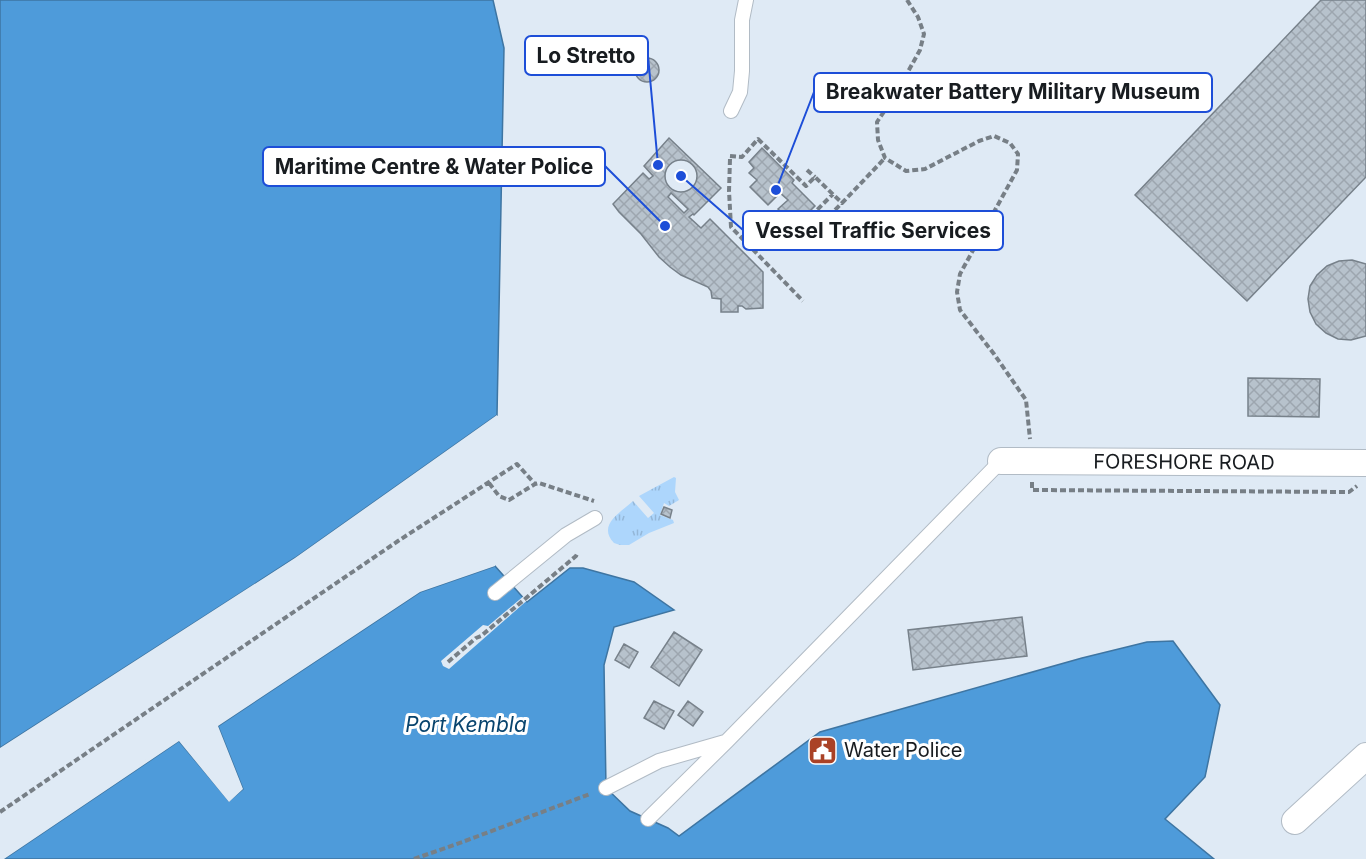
<svg xmlns="http://www.w3.org/2000/svg" width="1366" height="859" font-family="Inter,sans-serif">
  <style>
    .grass { fill: url(#grass-tufts) }
    .water { fill: #4e9bda; stroke: #3e75a2; stroke-width: 1.5 }
    .pier { fill: #dfeaf5 }
    .building { fill: url(#building-cross-hatch); stroke: #77818a; stroke-width: 1.5; fill-rule: evenodd }
    .lines { fill: none; stroke-linecap: round; stroke-linejoin: round }
    .lane-casing { stroke: #b1bbc5; stroke-width: 16 }
    .street-casing { stroke: #b1bbc5; stroke-width: 28 }
    .path { stroke: #777f86; stroke-width: 4; stroke-dasharray: 6 3; stroke-linecap: butt }
    .lane { stroke: #fff; stroke-width: 14 }
    .street { stroke: #fff; stroke-width: 26 }
    .labels { text-anchor: middle; dominant-baseline: central; stroke-width: 6; stroke-linejoin: round; paint-order: stroke }
    .street-label { font-size: 20px; fill: #181c20; stroke: #fff }
    .poi-label { font-size: 20px; fill: #181c20; stroke: #fff; text-anchor: start }
    .water-label { font-size: 21px; font-style: italic; fill: #08446e; stroke: #fff }
    .leader { fill: none; stroke: #1d4ed8; stroke-width: 2 }
    .callout-dot { fill: #1d4ed8; stroke: #fff; stroke-width: 2 }
    .callout { fill: #fff; stroke: #1d4ed8; stroke-width: 2 }
    .callout-label { font-size: 21px; text-anchor: middle; font-weight: bold; fill: #181c20 }
  </style>
  <defs>
    <pattern id="grass-tufts" width="24" height="20" patternUnits="userSpaceOnUse" patternTransform="scale(1.5)"><rect width="24" height="20" fill="#add6fc"/><path d="M3 7l-1-3M5 7V3M7 7l1-3M15 17l-1-3M17 17v-4M19 17l1-3" fill="none" stroke="#94b7d8"/></pattern>
    <pattern id="building-cross-hatch" width="8" height="8" patternUnits="userSpaceOnUse" patternTransform="scale(1.5)"><rect width="8" height="8" fill="#b7c2cc"/><path d="M0 0l8 8M0 8l8-8" fill="none" stroke="#9da6af"/></pattern>
  </defs>
  <rect width="100%" height="100%" fill="#dfeaf5"/>
  <path class="grass" d="M674,477L676,478L675,492L679,500L669,506L664,503L660,515L673,520L674,523L649,533L629,545H620L614,543C597,525 620,513 633,501L648,518L654,513L639,496Z"/>
  <path class="water" d="M0,0H493L504,48L497,415L295,558L0,748Z
    M495,566L527,602L570,568H583L634,582L674,610L614,627L604,665L606,788L630,811L668,828L679,836L820,732L1082,658L1147,642L1173,641L1220,705L1205,777L1165,819L1214,859H4L179,741L229,801L243,789L218,726L420,592Z"/>
  <path class="pier" d="M497,415V419L297,561L0,751V748L295,558Z
    M495,563V566L420,592L218,726L243,789L229,802L179,741L4,859H1L2,857L178,738L182,739L229,797L239,788L215,727L216,724L419,589Z
    M525,595L528,599L531,597L449,669L443,666L441,661L483,625L488,626Z"/>
  <path class="building" d="M1321,0H1366V177L1247,301L1135,195Z
    M635 70a12 12 0 1 1 24 0a12 12 0 1 1-24 0Z
    M669,138L721,188L694,215L693,214L689,217L701,228L710,219L763,272V308L746,309L742,306H738V312H721V299L712,298L711,291L708,287L681,275L670,267L659,257L641,234L619,212L613,204L643,173L649,179L653,176L644,166ZM671,193L688,209L684,213L668,197Z
    M762,148L794,180L792,183L815,206L795,226L778,209L788,200L780,193L768,205L750,187L757,180L749,173L754,168L749,162Z
    M665 176a16 16 0 1 1 32 0a16 16 0 1 1-32 0Z
    M1352,260L1366,264V336L1351,340L1338,339L1326,333L1316,324L1310,312L1308,299L1310,286L1317,275L1327,266L1339,261Z
    M1248,378L1320,379L1319,417L1248,416Z
    M664,507L672,510L670,518L661,514Z
    M1022,617L1027,656L913,670L908,630Z
    M674,632L702,650L679,686L651,667Z
    M624,644L638,652L629,668L615,660Z
    M654,701L674,711L664,729L644,718Z
    M688,701L703,712L693,726L678,715Z"/>
  <g class="lines">
    <defs>
      <path id="lane" d="M731,111L740,92L742,71V20L746,0
        M495,593L566,535L595,518
        M606,788L659,761L725,742
        M648,819L727,741L1001,461"/>
      <g id="street">
        <path id="s1" d="M1001,461L1366,463"/>
        <path d="M1295,821L1366,756"/>
      </g>
    </defs>
    <use href="#lane" class="lane-casing"/>
    <use href="#street" class="street-casing"/>
    <path class="path" d="M907,0L918,17L924,34L920,50L894,97L877,122L878,140L885,158L906,171L925,169L979,141L994,136L1010,143L1018,154L1017,170L960,274L957,292L960,310L994,354L1026,400L1030,439
      M730,156L742,157L758,139L806,186L815,177L842,203L885,158
      M730,159L729,191L731,227L803,301
      M807,170L815,177
      M811,216L833,194
      M834,218L833,212L842,203
      M1032,482V490L1349,492L1357,486
      M489,483L499,496L509,500L535,484L539,483L594,501
      M448,662L476,638L481,636L576,556L578,552
      M0,812L398,541L517,464L535,484
      M414,859L465,841L590,794"/>
    <use href="#lane" class="lane"/>
    <use href="#street" class="street"/>
  </g>
  <defs>
    <symbol id="civic-square" viewBox="-11 -11 22 22"><rect x="-9" y="-9" width="18" height="18" rx="4" fill="#aa4226" stroke="#fff"/><path d="M-.6-6.5H3V-4.5H.6V-3L4-1V1h2V6H-6V1h2V-1L-.6-3ZM-1.2 2.5V6h2.4V2.5Z" fill="#fff"/></symbol>
  </defs>
  <g fill-rule="evenodd">
    <use href="#civic-square" x="806" y="734" width="33" height="33"/>
  </g>
  <g class="labels">
    <g class="street-label">
      <text stroke="none"><textPath href="#s1" startOffset="183">FORESHORE ROAD</textPath></text>
    </g>
    <g class="poi-label">
      <text x="844" y="750">Water Police</text>
    </g>
    <g class="water-label">
      <text x="466" y="724">Port Kembla</text>
    </g>
  </g>
  <path class="leader" d="M658 165L648 56M776 190L814 92M665 226L605 166M681 176L743 230"/>
  <g class="callout-dot">
    <circle cx="658" cy="165" r="6"/>
    <circle cx="776" cy="190" r="6"/>
    <circle cx="665" cy="226" r="6"/>
    <circle cx="681" cy="176" r="6"/>
  </g>
  <g class="callout">
    <rect x="525" y="36" width="123" height="39" rx="6"/>
    <rect x="814" y="73" width="398" height="39" rx="6"/>
    <rect x="263" y="147" width="342" height="39" rx="6"/>
    <rect x="743" y="211" width="260" height="39" rx="6"/>
  </g>
  <g class="callout-label">
    <text x="586" y="63">Lo Stretto</text>
    <text x="1013" y="99">Breakwater Battery Military Museum</text>
    <text x="434" y="174">Maritime Centre &amp; Water Police</text>
    <text x="873" y="238">Vessel Traffic Services</text>
  </g>
</svg>
